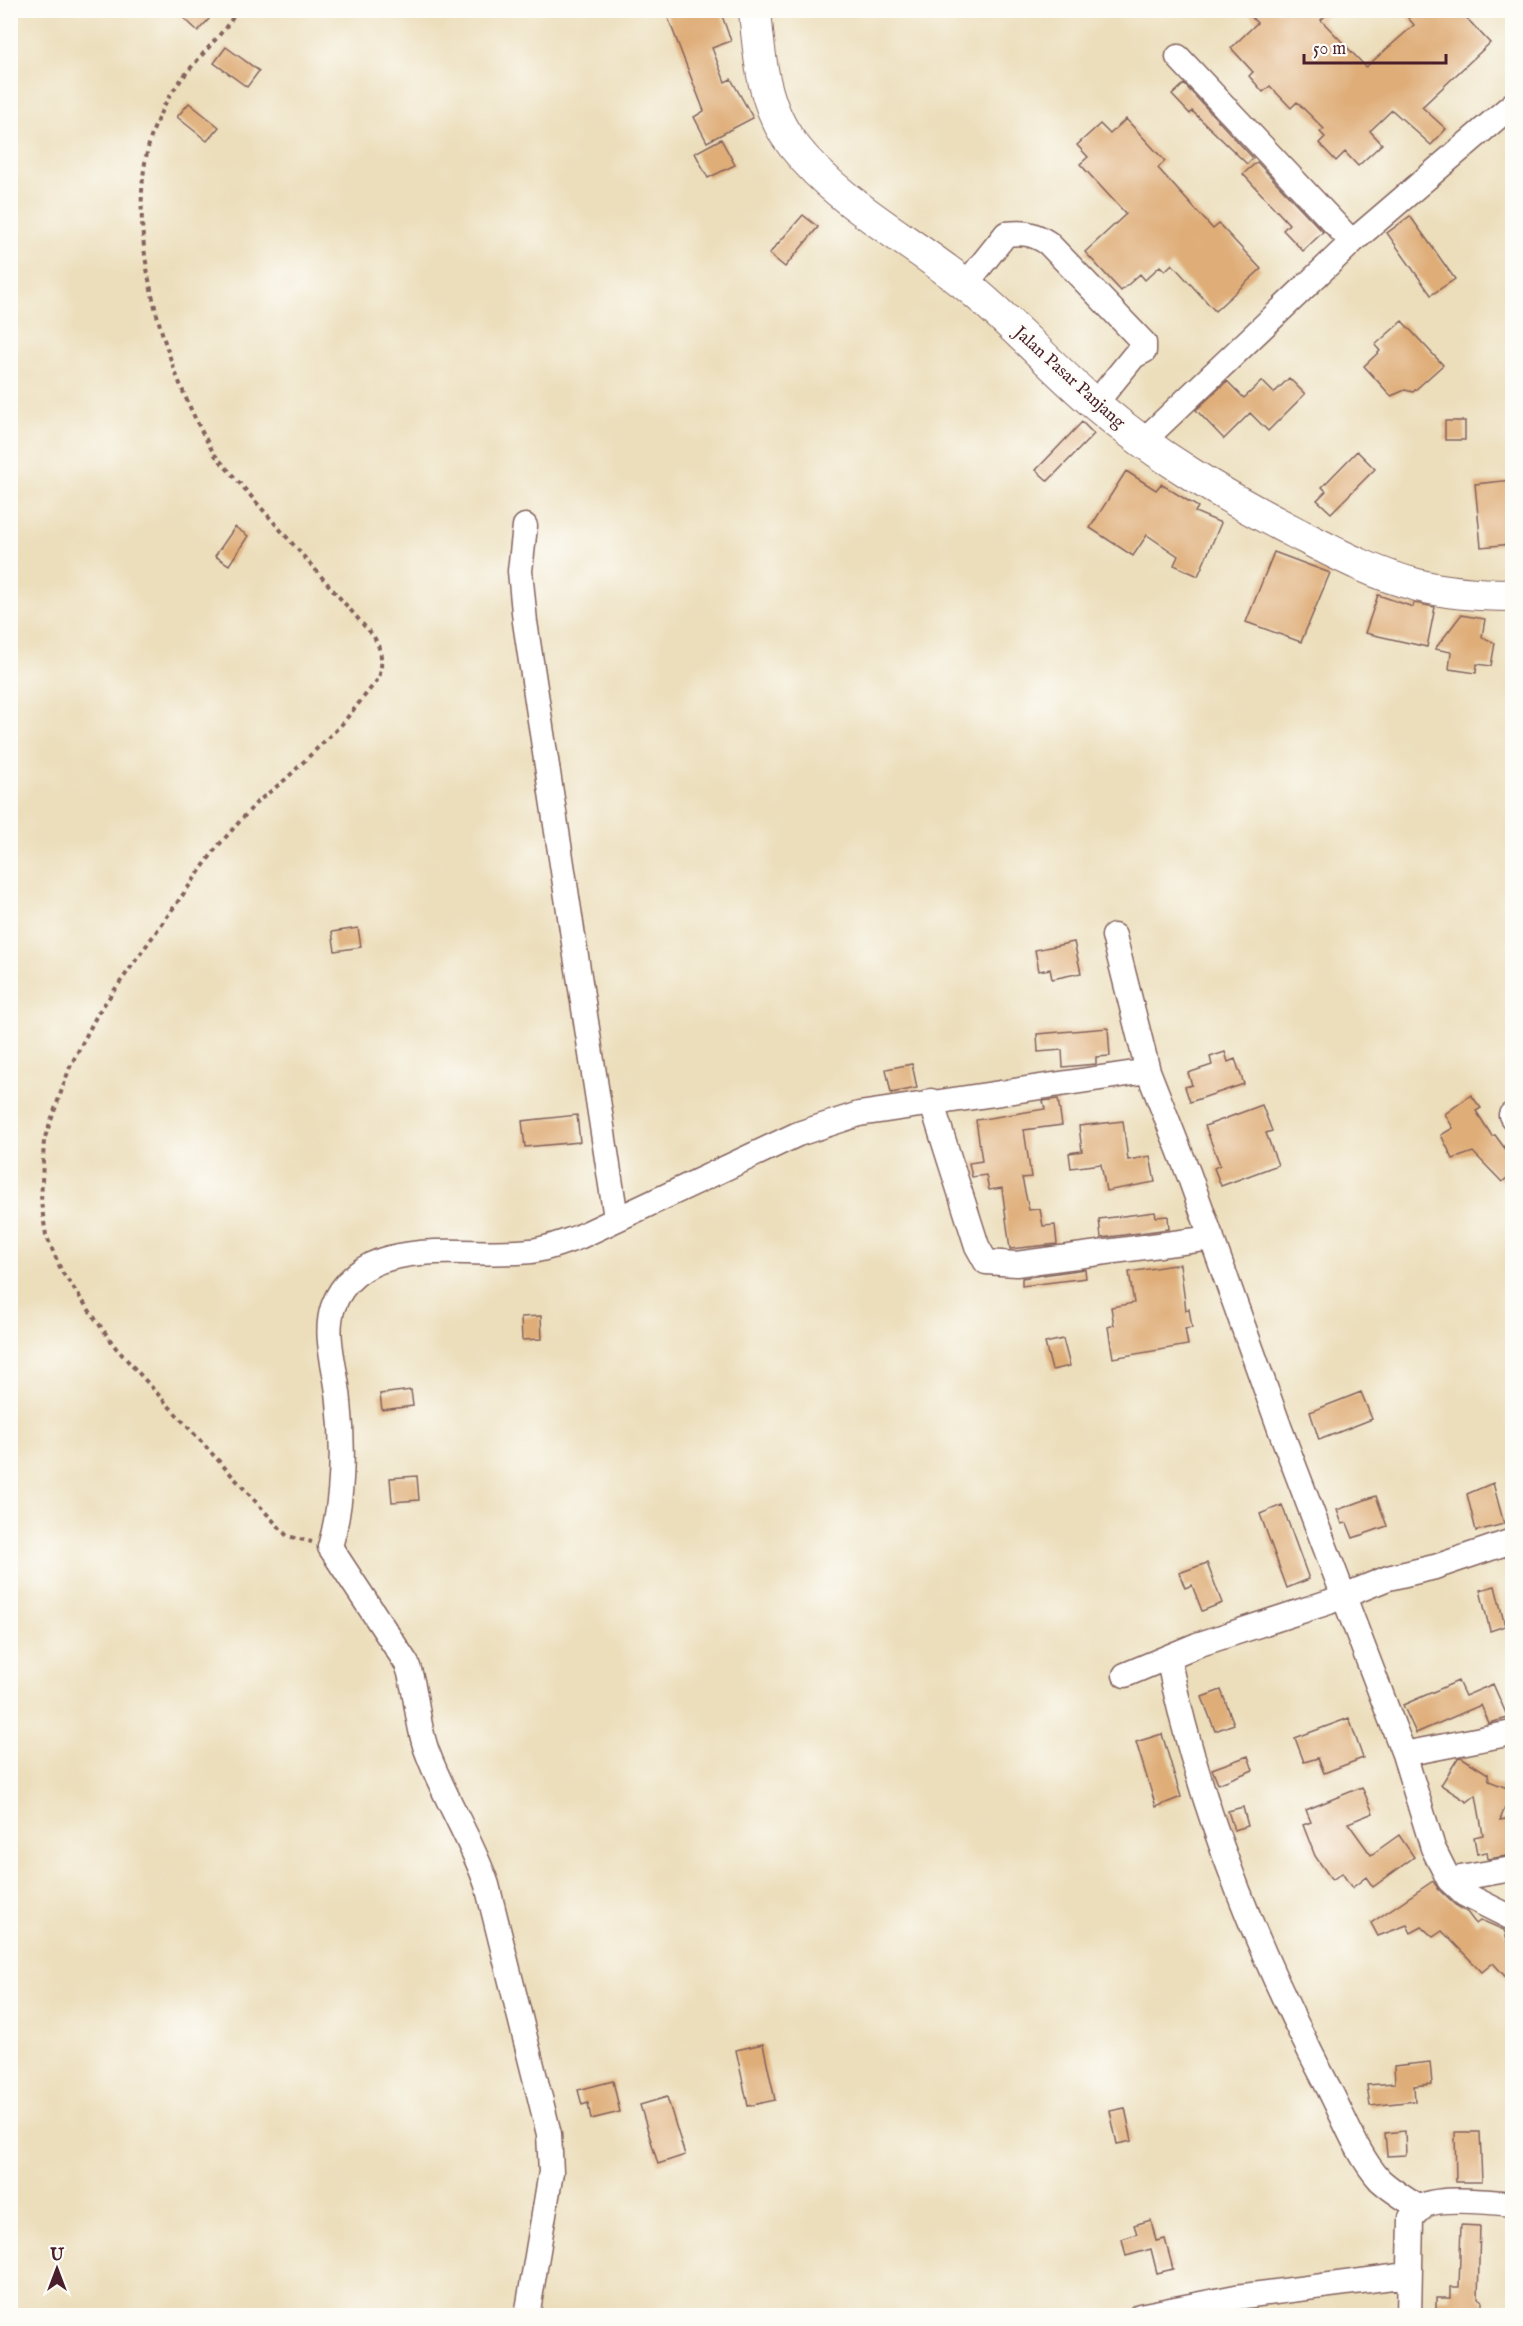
<svg xmlns="http://www.w3.org/2000/svg" width="1523" height="2326" font-family="'IM FELL English',serif">
  <style>
    .building { fill: #dfad78 }
    .lines { fill: none; stroke-linecap: round; stroke-linejoin: round }
    .minor-casing { stroke: #83625d; stroke-width: 27 }
    .major-casing { stroke: #83625d; stroke-width: 34 }
    .path { stroke: #83625d; stroke-width: 4; stroke-dasharray: 4.5 4.5; stroke-linecap: butt }
    .minor { stroke: #fff; stroke-width: 24 }
    .major { stroke: #fff; stroke-width: 32 }
    .labels { text-anchor: middle; dominant-baseline: central; stroke-width: 4.5; stroke-linejoin: round; paint-order: stroke }
    .street-label { font-size: 18px; fill: #4a1f2b; stroke: #fdfcf7 }
  </style>
  <rect width="100%" height="100%" fill="#fdfcf7"/>
  <filter id="ink" filterUnits="userSpaceOnUse"><feTurbulence type="fractalNoise" baseFrequency=".0167" numOctaves="2"/><feDisplacementMap in="SourceGraphic" scale="12" xChannelSelector="R" yChannelSelector="G"/><feConvolveMatrix kernelMatrix="1 2 1 2 8 2 1 2 1" color-interpolation-filters="sRGB"/></filter>
  <filter id="wash" filterUnits="userSpaceOnUse"><feTurbulence type="fractalNoise" baseFrequency=".008" numOctaves="4" result="noise"/><feDisplacementMap in="SourceGraphic" scale="24" xChannelSelector="R" yChannelSelector="G"/><feGaussianBlur stdDeviation="1.35" result="paint"/><feColorMatrix in="noise" values="0 0 0 0 0 0 0 0 0 0 0 0 0 0 0 0 0 1.4 0 .05"/><feComposite in="paint" operator="in"/></filter>
  <g filter="url(#wash)">
    <rect width="100%" height="100%" fill="#ecdebb"/>
    <g id="blocks">
      <path class="building" d="M175,10H199L209,19L198,31Z
        M665,10H720L731,41L712,48L725,82L731,79L753,118L707,142L694,117L704,111Z
        M1245,10H1331L1321,20L1366,67L1414,25L1408,18L1415,10H1459L1490,43L1422,107L1446,129L1431,145L1392,110L1370,131L1382,144L1358,166L1345,152L1336,161L1319,143L1325,137L1320,132L1324,129L1297,102L1291,108L1270,86L1263,92L1249,76L1253,72L1231,48L1257,23Z
        M226,47L259,71L247,87L214,63Z
        M1184,84L1253,158L1247,164L1192,111L1190,114L1172,95Z
        M189,103L219,127L207,141L177,117Z
        M1126,119L1165,161L1158,168L1213,229L1219,224L1261,269L1215,311L1172,264L1165,271L1160,266L1145,280L1140,274L1121,291L1085,252L1126,214L1080,164L1088,157L1077,145L1100,124L1110,134Z
        M721,139L735,165L708,178L695,153Z
        M1257,162L1323,232L1303,251L1283,230L1289,224L1243,174Z
        M803,215L818,227L785,267L769,254Z
        M1410,216L1455,279L1431,295L1387,233Z
        M1402,321L1443,365L1413,392L1405,390L1391,396L1364,366L1380,351L1375,345Z
        M1289,378L1305,394L1268,431L1250,413L1224,439L1196,410L1227,381L1244,398L1262,381L1274,393Z
        M1445,421H1465V440H1445Z
        M1082,422L1094,434L1048,481L1036,470Z
        M1357,451L1375,469L1331,513L1317,500L1326,491L1322,487Z
        M1126,471L1156,490L1161,484L1198,507L1195,512L1221,523L1198,576L1174,565L1178,556L1147,535L1133,556L1090,528Z
        M1512,480V544L1481,547L1475,484Z
        M235,527L248,536L229,565L215,556Z
        M1274,552L1330,573L1301,642L1246,622Z
        M1378,595L1413,607L1414,603L1435,607L1427,647L1365,633Z
        M1461,615L1485,619L1482,637L1495,643L1491,666L1477,664L1476,673L1449,669L1451,652L1435,649Z
        M358,928L361,947L335,951L332,932Z
        M1074,942L1081,973L1052,979L1050,969L1039,971L1035,950Z
        M1108,1028L1110,1056L1096,1057V1064L1063,1067L1062,1050L1038,1052L1037,1034Z
        M1225,1052L1228,1062L1235,1059L1244,1084L1190,1102L1185,1087L1192,1085L1188,1073L1212,1065L1210,1057Z
        M912,1064L917,1088L891,1093L886,1069Z
        M1471,1095L1481,1108L1476,1111L1492,1136L1495,1135L1512,1158V1174L1502,1182L1473,1152L1453,1159L1441,1135L1453,1128L1445,1114Z
        M1058,1099L1062,1125L1024,1130L1031,1177L1022,1178L1029,1210L1040,1209L1043,1226L1055,1225L1057,1244L1010,1249L1002,1188L989,1190L986,1175L972,1177L969,1163L982,1161L976,1120L1045,1109L1043,1101Z
        M1262,1105L1272,1131L1266,1133L1278,1165L1221,1186L1214,1168L1220,1165L1205,1126Z
        M577,1115L580,1142L525,1147L522,1121Z
        M1123,1121L1128,1160L1150,1156L1155,1182L1106,1191L1101,1164L1071,1168L1069,1153L1082,1151L1079,1126Z
        M1155,1212L1156,1217L1168,1216L1169,1229L1101,1238L1099,1219Z
        M1180,1264L1186,1310L1189,1309L1192,1328L1185,1329L1188,1345L1113,1358L1108,1327L1114,1325L1111,1307L1134,1303L1129,1272Z
        M1085,1269L1086,1278L1022,1286V1278Z
        M541,1316L542,1339L522,1340L521,1317Z
        M1063,1339L1070,1366L1052,1370L1045,1343Z
        M411,1390L413,1406L382,1410L380,1394Z
        M1361,1392L1372,1419L1319,1440L1310,1412Z
        M417,1476L419,1500L392,1502L390,1478Z
        M1493,1483L1504,1524L1476,1531L1467,1494Z
        M1376,1496L1387,1526L1353,1538L1347,1523L1342,1524L1337,1510Z
        M1282,1505L1309,1579L1287,1588L1260,1514Z
        M1207,1563L1222,1603L1202,1611L1192,1585L1185,1588L1179,1573Z
        M1495,1586L1505,1626L1490,1631L1480,1590Z
        M1458,1681L1465,1696L1493,1684L1508,1718L1489,1723L1481,1705L1416,1733L1403,1705Z
        M1221,1690L1234,1724L1215,1731L1202,1697Z
        M1349,1718L1363,1758L1324,1773L1318,1758L1304,1762L1295,1738Z
        M1162,1734L1181,1797L1156,1807L1136,1742Z
        M1248,1756L1253,1770L1218,1784L1212,1769Z
        M1461,1757L1488,1774L1489,1781L1512,1790L1500,1820L1512,1818V1855L1488,1859L1487,1852L1477,1854L1474,1837L1483,1835L1476,1795L1467,1802L1441,1785L1458,1758Z
        M1362,1787L1373,1813L1348,1823L1371,1855L1399,1835L1414,1857L1373,1887L1366,1877L1352,1888L1342,1873L1332,1880L1315,1856L1303,1825L1311,1822L1306,1810Z
        M1243,1807L1248,1826L1234,1830L1228,1811Z
        M1433,1881L1439,1890L1455,1905L1467,1912L1476,1924L1481,1920L1504,1930L1512,1954V1984L1493,1963L1482,1972L1442,1931L1433,1937L1422,1927L1411,1933L1407,1925L1378,1936L1371,1923Z
        M763,2044L775,2100L748,2106L736,2050Z
        M1430,2062L1432,2084L1414,2086L1415,2101L1370,2106L1367,2085L1395,2083L1394,2066Z
        M613,2081L620,2112L591,2119L588,2103L582,2105L578,2090Z
        M667,2097L685,2155L658,2164L640,2105Z
        M1125,2108L1132,2141L1117,2144L1110,2111Z
        M1405,2131L1406,2155L1387,2156L1385,2133Z
        M1455,2132H1480L1482,2182H1456Z
        M1151,2220L1156,2241L1165,2239L1173,2269L1157,2273L1151,2249L1126,2256L1122,2239L1137,2234L1134,2225Z
        M1461,2225L1480,2226L1478,2298L1482,2301V2316H1436V2298H1450V2287H1459Z"/>
    </g>
  </g>
  <g filter="url(#ink)">
    <use href="#blocks" fill-opacity="0" stroke="#83625d" stroke-width="1.5"/>
    <g class="lines">
      <defs>
        <path id="minor" d="M1178,57L1352,242
          M966,284L1006,234C1023,232 1033,233 1048,243L1144,343V351L1134,356L1095,404
          M1142,442L1352,242L1512,105
          M525,526L520,571L525,622L616,1218
          M1114,936L1148,1071
          M931,1101L977,1246L986,1262L1016,1264L1212,1238
          M1511,1115L1512,1117
          M1168,1657C1199,1808 1256,1949 1327,2085C1343,2115 1357,2155 1380,2180C1392,2191 1407,2200 1421,2209
          M1125,1675L1197,1645L1329,1602L1388,1578L1435,1567L1512,1541
          M1404,1754L1512,1733
          M1449,1880L1512,1869
          M527,2316L551,2172L549,2134L487,1885C471,1839 445,1799 428,1754C416,1725 418,1693 407,1664L330,1547C343,1502 344,1448 339,1402C337,1371 323,1337 333,1307C342,1281 365,1264 390,1258C435,1246 485,1256 531,1251C547,1249 564,1242 579,1237L798,1134L859,1114L1148,1071L1189,1175L1280,1429L1404,1754L1433,1848L1449,1880L1464,1894L1512,1918
          M1140,2316L1236,2297L1408,2275
          M1409,2316L1411,2218C1415,2214 1420,2208 1425,2205C1443,2197 1492,2202 1512,2204"/>
        <path id="major" d="M755,10C759,57 763,107 793,145C839,204 909,239 966,285C1012,322 1051,367 1096,405C1157,457 1226,497 1296,533C1335,553 1374,574 1417,585C1448,593 1481,595 1512,595"/>
      </defs>
      <use href="#minor" class="minor-casing"/>
      <use href="#major" class="major-casing"/>
      <path class="path" d="M238,10C215,46 179,73 161,112C113,208 163,369 215,455L374,637C382,651 383,663 379,678L342,724L286,779L257,802L217,847L98,1013L70,1067L44,1140L41,1202L46,1235L62,1272L116,1348L287,1536L312,1542"/>
      <use href="#minor" class="minor"/>
      <use href="#major" class="major"/>
    </g>
  </g>
  <g class="labels">
    <g class="street-label">
      <text transform="translate(1069 378) rotate(42)">Jalan Pasar Panjang</text>
    </g>
  </g>
  <rect width="1523" height="2326" fill="none" stroke="#fdfcf7" stroke-width="36"/>
  <g transform="translate(57 2269)" stroke="#fdfcf7" stroke-width="4.5" paint-order="stroke">
  <path d="M0-4.5L10 22L0 15L-10 22Z" fill="#4a1f2b"/>
  <text y="-9" font-size="16" font-weight="bold" text-anchor="middle" fill="#4a1f2b">U</text>
  </g>
  <path d="M1304 54v9h142v-9" fill="none" stroke="#4a1f2b" stroke-width="3"/>
  <text x="1313" y="54" font-size="18" fill="#4a1f2b" stroke="#fdfcf7" stroke-width="4.5" paint-order="stroke">50 m</text>
</svg>
